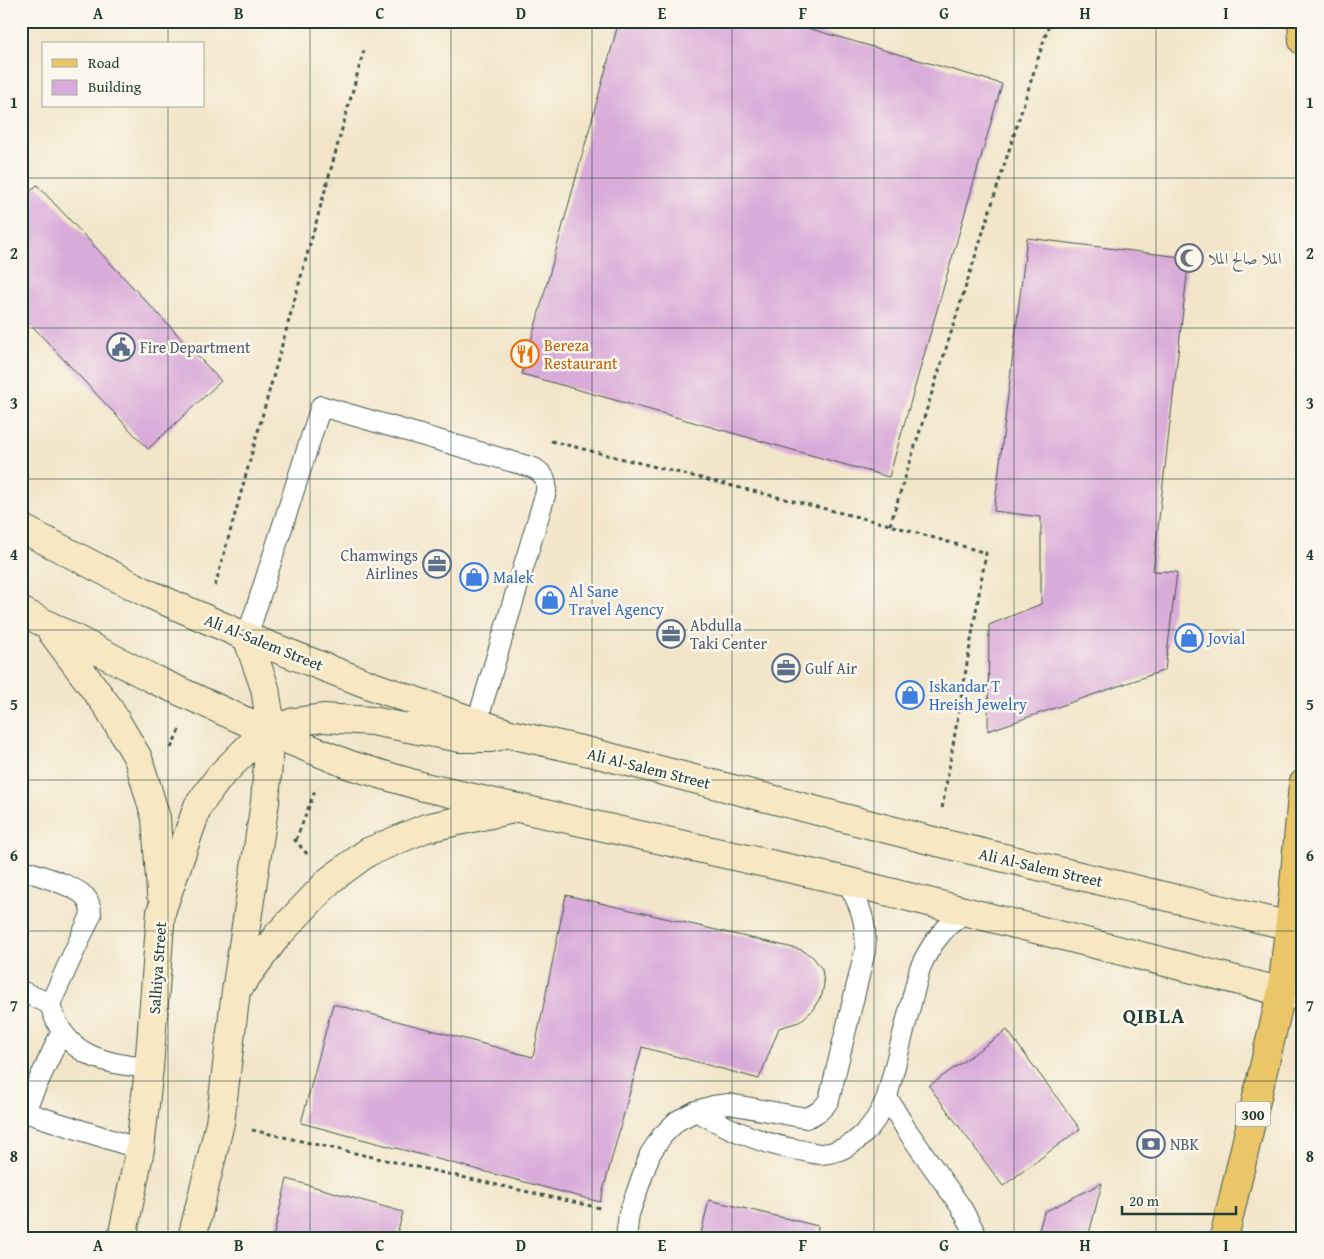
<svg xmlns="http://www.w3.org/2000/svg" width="1324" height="1259" font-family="'Gentium Book Plus',Amiri,serif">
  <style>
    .building { fill: #d9abd9 }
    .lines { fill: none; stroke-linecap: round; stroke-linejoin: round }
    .lane-casing { stroke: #3f564a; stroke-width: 22 }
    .secondary-casing { stroke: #3f564a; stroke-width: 30 }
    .primary-casing { stroke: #3f564a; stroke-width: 30 }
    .path { stroke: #3f564a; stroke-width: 3; stroke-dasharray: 4 4; stroke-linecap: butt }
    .lane { stroke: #fff; stroke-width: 20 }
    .secondary { stroke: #f7e8c3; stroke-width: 28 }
    .primary { stroke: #ebc669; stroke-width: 28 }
    .grid { fill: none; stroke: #1f3d34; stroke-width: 1; stroke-opacity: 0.55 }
    .labels { text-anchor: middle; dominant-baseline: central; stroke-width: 5; stroke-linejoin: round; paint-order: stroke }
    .shield { fill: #fbf7ec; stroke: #61756b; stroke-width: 1 }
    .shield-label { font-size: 15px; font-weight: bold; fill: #1f3d34 }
    .worship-label { font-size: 16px; fill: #5b616d; stroke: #fbf7ec; text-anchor: start }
    .food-label { font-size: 16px; fill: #c56008; stroke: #fbf7ec; text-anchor: start }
    .service-label { font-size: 16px; fill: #4e5e75; stroke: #fbf7ec; text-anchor: start }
    .shop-label { font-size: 16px; fill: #366cbe; stroke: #fbf7ec; text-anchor: start }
    .street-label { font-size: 16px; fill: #1f3d34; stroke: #fbf7ec }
    .district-label { font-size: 21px; font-weight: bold; letter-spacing: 1px; fill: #1f3d34; stroke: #fbf7ec }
    .neatline { fill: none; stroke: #1f3d34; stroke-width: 2 }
    .grid-label { font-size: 16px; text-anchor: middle; font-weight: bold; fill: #1f3d34 }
  </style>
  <rect width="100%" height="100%" fill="#fbf7ec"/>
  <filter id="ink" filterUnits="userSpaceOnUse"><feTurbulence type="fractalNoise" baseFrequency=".02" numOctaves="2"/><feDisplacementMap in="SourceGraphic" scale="10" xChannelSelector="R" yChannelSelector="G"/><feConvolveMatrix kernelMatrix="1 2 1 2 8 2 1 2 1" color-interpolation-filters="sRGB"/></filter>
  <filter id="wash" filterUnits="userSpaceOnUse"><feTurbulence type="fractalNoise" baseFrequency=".0096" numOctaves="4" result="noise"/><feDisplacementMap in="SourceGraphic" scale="20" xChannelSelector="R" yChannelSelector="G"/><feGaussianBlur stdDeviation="1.12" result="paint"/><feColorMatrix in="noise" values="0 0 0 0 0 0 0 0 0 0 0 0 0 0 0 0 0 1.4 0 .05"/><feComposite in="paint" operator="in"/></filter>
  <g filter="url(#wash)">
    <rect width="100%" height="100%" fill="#f2e5ca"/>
    <g id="blocks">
      <path class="building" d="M619,21H783L1002,84L889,477L522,374Z
        M37,185L221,381L148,449L21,314V200Z
        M1027,238L1189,258L1153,571L1177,572L1165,670L988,731L989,625L1041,604V517L994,511Z
        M566,895L802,950L813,957L822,969L824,984L822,995L811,1012L799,1022L779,1028L759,1079L642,1047L600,1202L301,1123L333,1004L533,1057Z
        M1007,1030L1080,1129L1003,1186L929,1086Z
        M287,1179L403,1212L396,1238H273Z
        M1102,1183L1088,1238H1037L1044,1212Z
        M709,1200L818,1226L817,1238H700Z"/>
    </g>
  </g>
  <g filter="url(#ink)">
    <use href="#blocks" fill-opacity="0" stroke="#3f564a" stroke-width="1"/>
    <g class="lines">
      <defs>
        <path id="lane" d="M247,637L321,406L534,468C545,475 547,480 546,492L477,722
          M21,869C37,875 79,886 87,899C90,904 91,909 91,915L50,1004C64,1056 102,1063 149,1068
          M21,991L50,1004
          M887,1097L906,1129L961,1207L978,1238
          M21,1111L140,1149
          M696,1111C728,1129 761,1144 799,1150C806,1151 814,1154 821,1154C854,1152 876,1125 887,1097L920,968C931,943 945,926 967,911
          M24,1112L62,1031
          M626,1238L629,1214L650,1154L662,1136L677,1121L696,1111L713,1106L729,1104L806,1118C817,1114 822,1110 829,1100L865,951C867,923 861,905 846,881"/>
        <path id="secondary" d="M21,528L147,593L247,637L375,687L510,734L590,752L937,842L1303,929
          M21,611L153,679L269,732L350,765L424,787L846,881L1303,997
          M52,632L108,707L138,758L156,818L161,894
          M238,988L276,937L330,880L368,852L426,828L509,810
          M122,1238L140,1149L149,1068L161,912L198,806L220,776L249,747L269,732L294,722L323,718L372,721L460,738H490L499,736
          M192,1238L220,1123L236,991L265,802L268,763L269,714L265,688L247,637"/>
        <path id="primary" d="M1302,21L1303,41
          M1224,1238L1282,990L1293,895L1303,784"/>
      </defs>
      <use href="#lane" class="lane-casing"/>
      <use href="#secondary" class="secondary-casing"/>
      <use href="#primary" class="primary-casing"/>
      <path class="path" d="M551,441L890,525L986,553L942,809
        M890,525L1050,21
        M215,586L364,50
        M171,748L180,728
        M294,839L308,855
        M296,840L316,788
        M252,1130L600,1208"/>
      <use href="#lane" class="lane"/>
      <use href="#secondary" class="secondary"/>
      <use href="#primary" class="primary"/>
    </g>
  </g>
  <path class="grid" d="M168,21V44M310,21V1238M451,21V1238M592,21V1238M732,21V1238M874,21V1238M1014,21V1238M1156,21V1238M168,106V1238M21,178H1303M21,328H1303M21,479H1303M21,630H1303M21,780H1303M21,931H1303M21,1081H1303"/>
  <defs>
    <symbol id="mosque-ring" viewBox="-11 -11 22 22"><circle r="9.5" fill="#fbf7ec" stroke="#6b7280" stroke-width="1.5"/><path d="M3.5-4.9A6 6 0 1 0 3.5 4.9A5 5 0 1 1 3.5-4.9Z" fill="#6b7280"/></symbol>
    <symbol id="civic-ring" viewBox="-11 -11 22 22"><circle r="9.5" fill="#fbf7ec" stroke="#5c6f8a" stroke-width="1.5"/><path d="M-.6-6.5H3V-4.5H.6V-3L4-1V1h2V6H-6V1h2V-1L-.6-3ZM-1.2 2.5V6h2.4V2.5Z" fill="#5c6f8a"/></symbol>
    <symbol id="restaurant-ring" viewBox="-11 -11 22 22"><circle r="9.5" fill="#fbf7ec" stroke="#e8710a" stroke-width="1.5"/><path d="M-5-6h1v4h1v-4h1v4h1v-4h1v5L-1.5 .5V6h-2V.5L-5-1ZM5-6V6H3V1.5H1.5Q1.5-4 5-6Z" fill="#e8710a"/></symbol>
    <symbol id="office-ring" viewBox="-11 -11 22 22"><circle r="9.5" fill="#fbf7ec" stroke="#5c6f8a" stroke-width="1.5"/><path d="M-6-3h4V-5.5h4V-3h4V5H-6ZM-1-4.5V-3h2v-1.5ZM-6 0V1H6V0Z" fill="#5c6f8a"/></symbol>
    <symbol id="shop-ring" viewBox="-11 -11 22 22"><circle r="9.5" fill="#fbf7ec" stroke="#3f7fe0" stroke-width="1.5"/><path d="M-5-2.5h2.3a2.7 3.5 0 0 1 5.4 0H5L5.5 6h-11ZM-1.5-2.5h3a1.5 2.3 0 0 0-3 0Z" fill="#3f7fe0"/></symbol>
    <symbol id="bank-ring" viewBox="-11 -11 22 22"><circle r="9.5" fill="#fbf7ec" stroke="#5c6f8a" stroke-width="1.5"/><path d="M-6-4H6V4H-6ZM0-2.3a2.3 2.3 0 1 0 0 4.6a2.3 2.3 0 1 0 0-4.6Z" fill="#5c6f8a"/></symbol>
  </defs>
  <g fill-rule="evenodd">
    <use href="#mosque-ring" x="1173" y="242" width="32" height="32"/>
    <use href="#civic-ring" x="105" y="331" width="32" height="32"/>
    <use href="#restaurant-ring" x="509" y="338" width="32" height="32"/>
    <use href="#office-ring" x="421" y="548" width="32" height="32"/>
    <use href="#shop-ring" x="458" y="561" width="32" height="32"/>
    <use href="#shop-ring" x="534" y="584" width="32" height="32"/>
    <use href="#office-ring" x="655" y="618" width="32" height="32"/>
    <use href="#shop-ring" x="1173" y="622" width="32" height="32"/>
    <use href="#office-ring" x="770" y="652" width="32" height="32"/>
    <use href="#shop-ring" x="894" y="679" width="32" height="32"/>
    <use href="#bank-ring" x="1135" y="1128" width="32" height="32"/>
  </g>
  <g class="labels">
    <rect class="shield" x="1235.5" y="1101.5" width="35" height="25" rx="4"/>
    <g class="shield-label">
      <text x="1253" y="1114">300</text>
    </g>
    <g class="worship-label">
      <text x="1208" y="258">الملا صالح الملا</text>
    </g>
    <g class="food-label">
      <text x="544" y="345">Bereza<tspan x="544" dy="18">Restaurant</tspan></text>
    </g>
    <g class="service-label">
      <text x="140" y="347">Fire Department</text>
      <text x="418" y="555" text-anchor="end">Chamwings<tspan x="418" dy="18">Airlines</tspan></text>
      <text x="690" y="625">Abdulla<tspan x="690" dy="18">Taki Center</tspan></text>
      <text x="805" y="668">Gulf Air</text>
      <text x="1170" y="1144">NBK</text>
    </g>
    <g class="shop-label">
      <text x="493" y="577">Malek</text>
      <text x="569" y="591">Al Sane<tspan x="569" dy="18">Travel Agency</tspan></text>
      <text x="1208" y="638">Jovial</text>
      <text x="929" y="686">Iskandar T<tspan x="929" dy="18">Hreish Jewelry</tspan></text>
    </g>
    <g class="street-label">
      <text transform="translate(264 642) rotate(22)">Ali Al-Salem Street</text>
      <text transform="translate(649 768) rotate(14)">Ali Al-Salem Street</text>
      <text transform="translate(1041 867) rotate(13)">Ali Al-Salem Street</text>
      <text transform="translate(157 968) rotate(-86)">Salhiya Street</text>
    </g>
    <g class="district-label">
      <text x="1154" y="1015">QIBLA</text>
    </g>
  </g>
  <rect width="1324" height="1259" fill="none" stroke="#fbf7ec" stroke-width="55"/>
  <rect x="42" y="42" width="162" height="65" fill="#fbf7ec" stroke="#a3ada2"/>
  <rect x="52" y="59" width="25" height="8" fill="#ebc669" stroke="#a3ada2"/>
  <text x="88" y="68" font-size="15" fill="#1f3d34">Road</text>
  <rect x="52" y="80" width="25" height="15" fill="#d9abd9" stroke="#a3ada2"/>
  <text x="88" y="92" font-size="15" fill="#1f3d34">Building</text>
  <path d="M1122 1206v8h114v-8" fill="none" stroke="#1f3d34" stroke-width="2.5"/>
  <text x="1129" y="1206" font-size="15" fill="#1f3d34" stroke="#fbf7ec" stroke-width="4" paint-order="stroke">20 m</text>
  <rect x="28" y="28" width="1268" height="1204" class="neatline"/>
  <g class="grid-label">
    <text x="98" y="19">A</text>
    <text x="239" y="19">B</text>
    <text x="380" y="19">C</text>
    <text x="521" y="19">D</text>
    <text x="662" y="19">E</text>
    <text x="803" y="19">F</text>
    <text x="944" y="19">G</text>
    <text x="1085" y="19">H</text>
    <text x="1226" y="19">I</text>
    <text x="14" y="108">1</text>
    <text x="1310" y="108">1</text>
    <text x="14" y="259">2</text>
    <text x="1310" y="259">2</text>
    <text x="14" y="409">3</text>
    <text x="1310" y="409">3</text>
    <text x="14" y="560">4</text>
    <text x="1310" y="560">4</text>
    <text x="14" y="710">5</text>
    <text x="1310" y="710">5</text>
    <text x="14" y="861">6</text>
    <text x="1310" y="861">6</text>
    <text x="14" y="1011">7</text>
    <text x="1310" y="1011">7</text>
    <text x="14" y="1162">8</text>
    <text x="1310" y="1162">8</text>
    <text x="98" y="1251">A</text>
    <text x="239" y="1251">B</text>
    <text x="380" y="1251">C</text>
    <text x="521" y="1251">D</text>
    <text x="662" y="1251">E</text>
    <text x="803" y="1251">F</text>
    <text x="944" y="1251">G</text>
    <text x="1085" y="1251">H</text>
    <text x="1226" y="1251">I</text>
  </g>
</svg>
